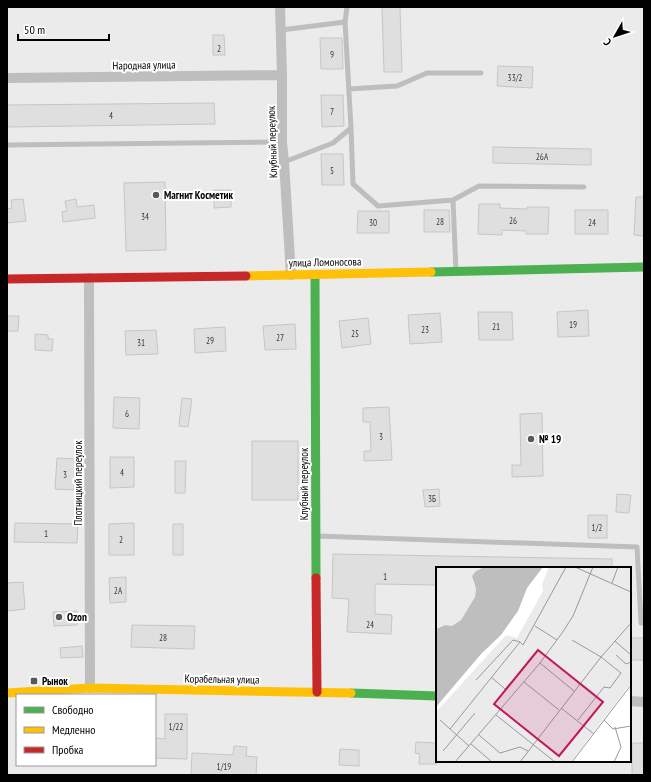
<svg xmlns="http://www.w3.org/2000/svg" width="651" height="782" font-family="'PT Sans Narrow',sans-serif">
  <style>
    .green { fill: #ebebeb; fill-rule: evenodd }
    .building { fill: #dfdfdf; stroke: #c6c6c6 }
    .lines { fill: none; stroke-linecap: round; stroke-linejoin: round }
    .lane { stroke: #bebebe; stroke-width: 5 }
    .street { stroke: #bebebe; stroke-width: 10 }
    .fast { stroke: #4caf50; stroke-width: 9 }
    .slow { stroke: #ffc107; stroke-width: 9 }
    .jam { stroke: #c62828; stroke-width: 9 }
    .poi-dot { fill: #595959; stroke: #fff; stroke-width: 1.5 }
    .labels { text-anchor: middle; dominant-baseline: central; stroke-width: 4; stroke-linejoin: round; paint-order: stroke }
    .number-label { font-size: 9px; fill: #383838 }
    .street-label { font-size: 11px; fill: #000; stroke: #fff }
    .poi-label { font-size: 11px; font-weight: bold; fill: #000; stroke: #fff; text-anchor: start }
    .inset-road { fill: none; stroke: #999; stroke-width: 1 }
    .view { fill: #c2185b; fill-opacity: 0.15; stroke: #c2185b; stroke-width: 2 }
    .inset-edge { fill: none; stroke: #000; stroke-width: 2 }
  </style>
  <rect width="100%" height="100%" fill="#fff"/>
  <path class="green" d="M7,7H644V775H7ZM437,568H630V761H437ZM17,695H155V765H17Z"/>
  <path class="building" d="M382,7H400L402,72H384Z
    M213,35H224L225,55H213Z
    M320,38H342L343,69H321Z
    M498,66L533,67L532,88L497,86Z
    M321,95H343L344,126L322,127Z
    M214,103L215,124L7,127V105Z
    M493,147L591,149V165L493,163Z
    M321,154H343L344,185H322Z
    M165,182L166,250L126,251L124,183Z
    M214,190H231V207L214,208Z
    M636,197H644V236L634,235Z
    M23,199L26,221L7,223V209L12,208L11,200Z
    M76,199L77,207L94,205L95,218L63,222L62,212L67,211L65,201Z
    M479,204H500V208L527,209V207H549L548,234H526V231L502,230V235L478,234Z
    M424,210H449L450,232H424Z
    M575,210H608V234H575Z
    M358,211H389V233H357Z
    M588,310L589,336L558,337L557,312Z
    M478,312H512L513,340H479Z
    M440,313L442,342L410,344L408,315Z
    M7,316H19L18,331H7Z
    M368,318L371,344L342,348L339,321Z
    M295,324L296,349L265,350L263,326Z
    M225,327L226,351L195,353L194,329Z
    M156,330L158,354L126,355L125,331Z
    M35,334L48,335V339H53L52,351L35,350Z
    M114,397L140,398L139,429L113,428Z
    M182,398L192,399L188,427L179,426Z
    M389,407L392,460L364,461V451H371L370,422H363V408Z
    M542,413L543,476L512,477V465H521L520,414Z
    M252,441H298V500H252Z
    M110,457H134V487L110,488Z
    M57,458L76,459L74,490L55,489Z
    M175,461H186L185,493H175Z
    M439,489L440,506L425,507L423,490Z
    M617,494L631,495L629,513L616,512Z
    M588,515H607V538H588Z
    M15,523L78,524L77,543L14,542Z
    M134,523V555H109V524Z
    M173,524H183V555H173Z
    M333,554L612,559V568H437V585L375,584V614L392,615L391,634L347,632L349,599L332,598Z
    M126,577V602L110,603L109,578Z
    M23,582L25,609L7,611V583Z
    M77,611V625L54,626L53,612Z
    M132,625L195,626L194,649L131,647Z
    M630,638H644V660H630Z
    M82,646L83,657L61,658L60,648Z
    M165,714H187V759L155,758V738L165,739Z
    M416,742L437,743V764H419L420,754L415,753Z
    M632,743H644V775H632Z
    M234,746L247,747L246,756L257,757L256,775H191L192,753L233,755Z
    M340,749L359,750V766L339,765Z"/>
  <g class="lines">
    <path class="lane" d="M281,30L345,22L347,7
      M349,89L397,86L427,73H481
      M351,128L353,184L378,206L453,200L479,186L584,187
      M7,145L282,142
      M284,162L333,143L351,128L345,22
      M453,200L456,271
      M317,536L637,547L641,623H644"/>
    <path class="street" d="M280,7L282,75V142L284,162L291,275
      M7,78L282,75
      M89,278L90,688
      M630,701L644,702"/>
    <path class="fast" d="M431,272L644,267
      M315,275L316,578
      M351,693L437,696"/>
    <path class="slow" d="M246,276L431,272
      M7,693L90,688L351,693"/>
    <path class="jam" d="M7,279L246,276
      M316,578L317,692"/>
  </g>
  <g class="poi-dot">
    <circle cx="156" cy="195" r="4"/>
    <circle cx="531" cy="439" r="4"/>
    <circle cx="59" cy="617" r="4"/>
    <rect x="30" y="677" width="8" height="8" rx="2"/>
  </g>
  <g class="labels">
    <g class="number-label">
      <text x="219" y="48">2</text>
      <text x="332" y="54">9</text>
      <text x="515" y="77">33/2</text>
      <text x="332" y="111">7</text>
      <text x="111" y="115">4</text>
      <text x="542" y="156">26А</text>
      <text x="332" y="170">5</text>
      <text x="145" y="216">34</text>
      <text x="513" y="220">26</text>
      <text x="440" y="221">28</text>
      <text x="373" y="222">30</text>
      <text x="592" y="222">24</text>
      <text x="573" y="324">19</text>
      <text x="496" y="326">21</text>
      <text x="425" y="329">23</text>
      <text x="355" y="333">25</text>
      <text x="280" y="337">27</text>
      <text x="210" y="340">29</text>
      <text x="141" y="342">31</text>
      <text x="127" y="413">6</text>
      <text x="381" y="436">3</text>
      <text x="122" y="472">4</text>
      <text x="65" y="474">3</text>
      <text x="432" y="498">3Б</text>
      <text x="597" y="527">1/2</text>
      <text x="46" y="533">1</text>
      <text x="121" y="539">2</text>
      <text x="385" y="576">1</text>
      <text x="118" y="590">2А</text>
      <text x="370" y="624">24</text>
      <text x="163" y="637">28</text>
      <text x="176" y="726">1/22</text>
      <text x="224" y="766">1/19</text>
    </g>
    <g class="street-label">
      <text transform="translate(144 65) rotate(-1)">Народная улица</text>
      <text transform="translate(272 142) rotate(-92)">Клубный переулок</text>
      <text transform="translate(325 262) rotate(-1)">улица Ломоносова</text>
      <text transform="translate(78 483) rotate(-90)">Плотницкий переулок</text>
      <text transform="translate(304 484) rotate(-90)">Клубный переулок</text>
      <text transform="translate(222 679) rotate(1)">Корабельная улица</text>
    </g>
    <g class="poi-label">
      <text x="164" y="195">Магнит Косметик</text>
      <text x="539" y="439">№ 19</text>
      <text x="67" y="617">Ozon</text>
      <text x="42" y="681">Рынок</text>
    </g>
  </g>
  <g transform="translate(436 567)">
    <rect width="195" height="195" fill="#fff"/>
    <path d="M0,0H48L40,4L37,15L40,22L39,30L25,53L16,59L8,58L0,62ZM113,0H195V116L135,195H0V145L70,68L81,71L107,24L106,17Z" fill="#ebebeb"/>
    <path d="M48,0H107L91,21L82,44L65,68L45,87L0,140V62L9,58L16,59L25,53L39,30L40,22L36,9L40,4Z" fill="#bebebe"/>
    <path class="inset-road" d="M139,0L195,25M176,16L182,0M99,59L121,73M136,73L165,90M179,74L195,88M180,88L190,97L195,95M104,96L138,124M55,110L69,122L81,109M40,113L77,73L84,75M88,115L123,143M125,141L158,167M60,148L119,195M4,153L33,179M142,153L168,120L174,121L185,106L165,90M168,153L177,162L195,159M14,162L84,75L87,78L130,0M43,168L64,186L84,180L92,184M35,177L56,195M7,184L39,146M19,195L104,96L126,66L137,49L157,0M84,195L165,90L195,56M136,195L195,118M178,195L185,180L179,160"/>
    <path class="view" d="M102,83L167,135L123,189L58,137Z"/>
    <rect width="195" height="195" class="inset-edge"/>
  </g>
  <rect width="651" height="782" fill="none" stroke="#000000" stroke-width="16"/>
  <rect x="16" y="694" width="140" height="72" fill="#ffffff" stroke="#999999"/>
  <rect x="24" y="707" width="20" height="6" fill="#4caf50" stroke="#999999"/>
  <text x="52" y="714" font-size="12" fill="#000000">Свободно</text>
  <rect x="24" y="727" width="20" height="6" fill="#ffc107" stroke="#999999"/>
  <text x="52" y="734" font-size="12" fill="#000000">Медленно</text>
  <rect x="24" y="747" width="20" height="6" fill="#c62828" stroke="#999999"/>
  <text x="52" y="754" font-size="12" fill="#000000">Пробка</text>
  <g transform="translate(615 36) rotate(231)" stroke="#ffffff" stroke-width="3" paint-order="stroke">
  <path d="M0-3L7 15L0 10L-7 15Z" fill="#000000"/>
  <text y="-6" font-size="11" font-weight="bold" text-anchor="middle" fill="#000000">С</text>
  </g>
  <path d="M18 34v6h91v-6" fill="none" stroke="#000000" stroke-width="2"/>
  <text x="24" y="34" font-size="12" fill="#000000" stroke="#ffffff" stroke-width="3" paint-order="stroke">50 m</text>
</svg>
